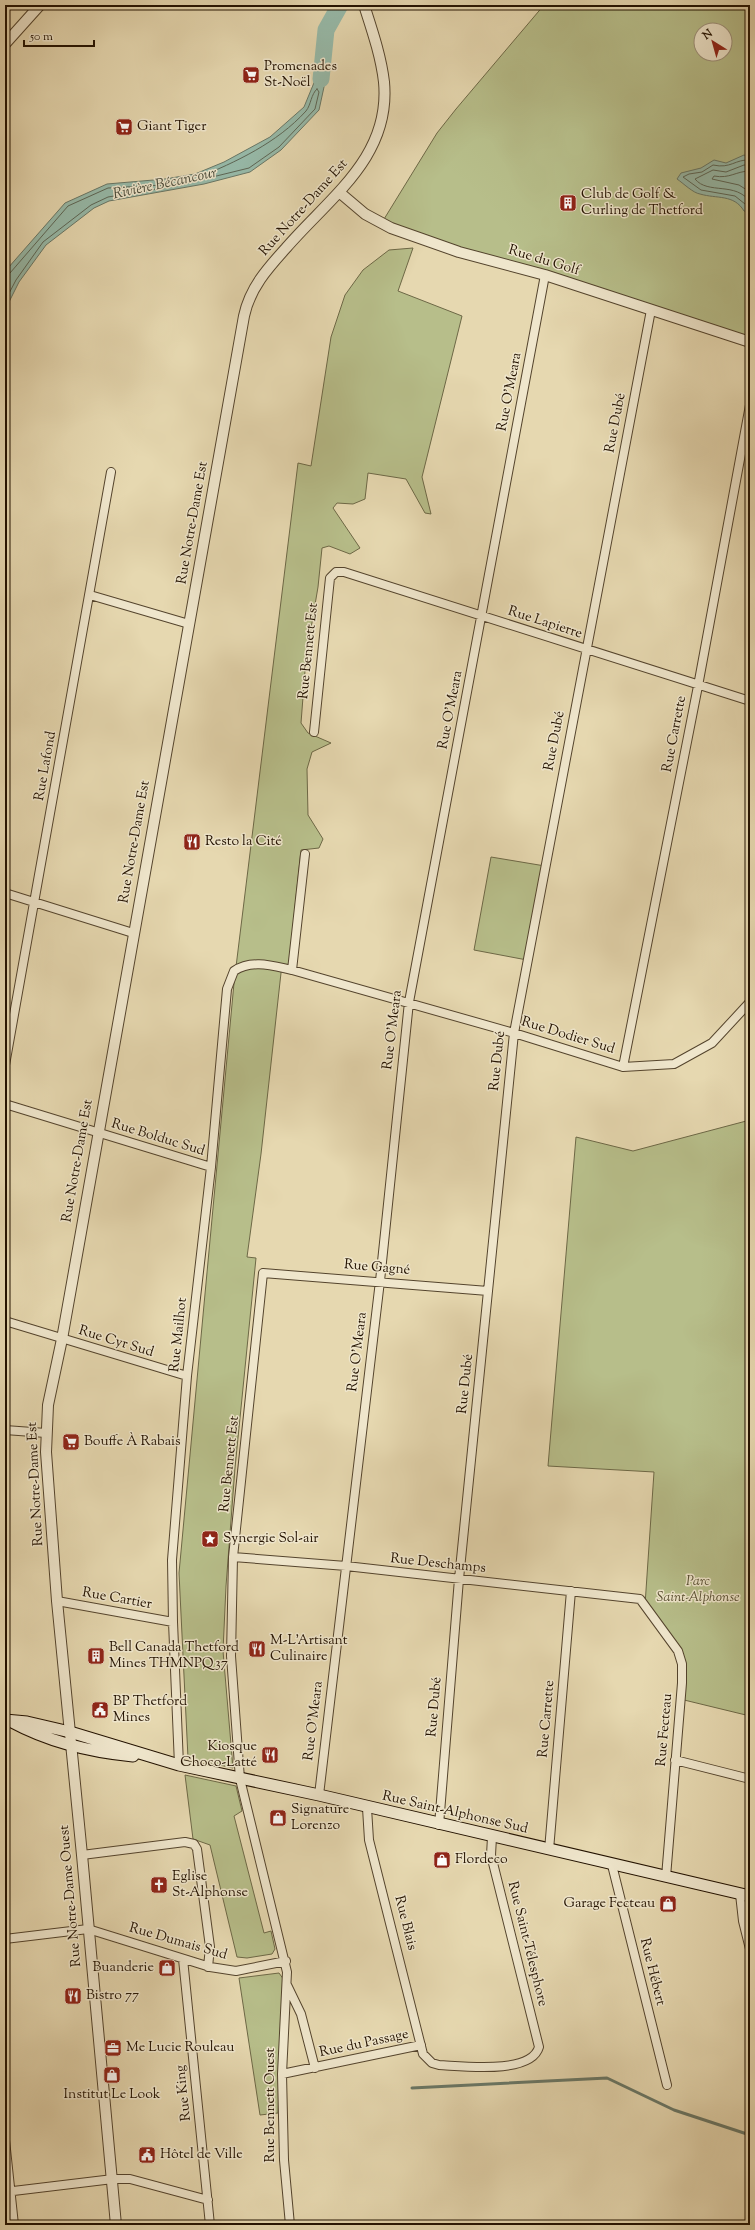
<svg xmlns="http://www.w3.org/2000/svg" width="755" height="2230" font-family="'Sorts Mill Goudy',serif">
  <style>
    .green { fill: #b7be8a; stroke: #6d6846; fill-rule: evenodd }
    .water { fill: #97baa9; stroke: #697766 }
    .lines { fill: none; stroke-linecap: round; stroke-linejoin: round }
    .shore { stroke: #5d6655; stroke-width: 1 }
    .stream { stroke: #697766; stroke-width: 3 }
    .river { stroke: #97baa9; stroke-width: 17 }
    .minor-casing { stroke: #54442d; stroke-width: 10 }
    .tertiary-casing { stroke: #54442d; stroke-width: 12 }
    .secondary-casing { stroke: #231201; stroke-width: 13 }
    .minor { stroke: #efe6cc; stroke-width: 8 }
    .tertiary { stroke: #efe6cc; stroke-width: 10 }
    .secondary { stroke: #efe6cc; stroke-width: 11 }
    .labels { text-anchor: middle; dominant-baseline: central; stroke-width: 3; stroke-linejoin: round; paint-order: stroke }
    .poi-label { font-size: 14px; fill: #231201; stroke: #efe6cc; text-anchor: start }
    .street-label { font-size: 14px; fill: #231201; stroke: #efe6cc }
    .park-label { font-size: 14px; font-style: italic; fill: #574e31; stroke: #efe6cc }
    .water-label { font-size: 15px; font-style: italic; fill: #4c4d3c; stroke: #efe6cc }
  </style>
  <rect width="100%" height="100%" fill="#e6d8b0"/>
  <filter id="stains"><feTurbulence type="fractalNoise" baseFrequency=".005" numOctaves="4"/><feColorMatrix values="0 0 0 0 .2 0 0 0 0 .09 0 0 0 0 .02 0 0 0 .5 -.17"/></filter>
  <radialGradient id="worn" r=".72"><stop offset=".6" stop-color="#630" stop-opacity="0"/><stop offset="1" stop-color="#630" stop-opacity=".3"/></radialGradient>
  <path class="green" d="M544,5H750V342L381,224L437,133L456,109ZM701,30H725V54H701Z
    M413,248L398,291L462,316L422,477L431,514L425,513L406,479L368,473L365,499L353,504L337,503L333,508L360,548L350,554L329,546L322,548L318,587L306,658L301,723L308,733L331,743L312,752L307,769L308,815L323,839L319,848L301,850L289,965L282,964L261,1154L247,1257L256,1258L235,1468L226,1586L223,1651L233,1768L188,1758L179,1573L234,983L298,463L311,466L331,337L345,295L363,270L389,250Z
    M491,857L545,866L527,960L474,950Z
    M750,1120V1716L680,1699L682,1664L645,1605L654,1472L548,1466L576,1137L633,1151Z
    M185,1775L236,1786L242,1811L234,1816L264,1933L271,1931L275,1949L272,1954L247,1958L237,1957L210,1845L193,1839Z
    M279,1973L284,1980L278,2113L260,2115L239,1978Z"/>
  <path class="water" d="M325,56L324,87L319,110L281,150L250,172L204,184L109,201L94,208L46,245L19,282L5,310V274L8,268L65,203L107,184L165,179L195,174L224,162L270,137L304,107Z
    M744,155L750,157V211L748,212L744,211C734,194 717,199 700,194C693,193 683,183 677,179L681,173L701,168L714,160L726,163Z"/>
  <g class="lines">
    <path class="shore" d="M317,89L319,92L315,109L279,147L249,168L196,181L197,178C236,162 277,143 306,111C311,105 311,94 317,89Z
      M750,160C735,159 731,169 713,165L702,172L689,174L683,177L701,190L735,196L750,208
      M750,165H744L726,172L713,170L695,179C708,195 736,181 750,202
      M750,171C736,171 730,179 714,176L712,179L739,185L750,192
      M5,275L10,273L68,206L108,188L163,185L162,188L108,197L91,205L43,242L16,280L5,301"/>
    <path class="stream" d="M412,2088L607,2078L674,2110L750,2135"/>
    <path class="river" d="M321,79L326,30L340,5"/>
    <defs>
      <path id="minor" d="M90,595L189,624
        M314,732L330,578L336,572H344L750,701
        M5,893L133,933
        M292,970L305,854
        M5,1065L111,472
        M623,1067L698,686L750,405
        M5,1104L211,1167
        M5,1321L187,1376
        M5,1430L46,1433
        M233,1557L346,1566L640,1599L678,1651L682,1664V1683L666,1877
        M57,1601L173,1622
        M675,1760L750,1779
        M179,1765L173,1622L172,1560L187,1376L211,1167L227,989L234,971C252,959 273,966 292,970L514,1033L623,1067L674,1064L712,1043L750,1002
        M319,1795L380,1281L409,1002L545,275
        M367,1808L369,1840L423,2054L432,2063L439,2065C462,2066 531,2075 539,2047L491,1855L492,1837
        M439,1825L459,1579L514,1033L651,310
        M549,1850L571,1591
        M82,1855L185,1842L194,1844L197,1849L210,1947L208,1967
        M612,1865L667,2085
        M740,1894L743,1921L750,1949
        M5,1939L88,1929L210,1967L236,1971L286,1961
        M183,1959L210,2225
        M287,1985L301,2014L315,2068
        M282,2074L421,2045
        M5,2140L14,2225
        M5,2192L113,2179H130L208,2200
        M290,2225L284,2160L282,2074L287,1972L240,1779L231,1656L233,1557L263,1273L488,1291"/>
      <path id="tertiary" d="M5,44L40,5
        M339,192L365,214L391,228L459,252L545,275L750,342
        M116,2225L82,1855L57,1601L46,1452L48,1405L62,1339L244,316C250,288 267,269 286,248C330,197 391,157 384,82C381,56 372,30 364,5"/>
      <path id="secondary" d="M5,1720L27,1722L70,1732L179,1765L319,1795L750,1896
        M12,1722C49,1742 91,1752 133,1756"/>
    </defs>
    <use href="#minor" class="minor-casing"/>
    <use href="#tertiary" class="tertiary-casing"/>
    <use href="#secondary" class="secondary-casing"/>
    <use href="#minor" class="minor"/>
    <use href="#tertiary" class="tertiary"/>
    <use href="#secondary" class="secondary"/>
  </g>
  <defs>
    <symbol id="supermarket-square" viewBox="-11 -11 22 22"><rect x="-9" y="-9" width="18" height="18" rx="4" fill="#8f2418" stroke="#efe6cc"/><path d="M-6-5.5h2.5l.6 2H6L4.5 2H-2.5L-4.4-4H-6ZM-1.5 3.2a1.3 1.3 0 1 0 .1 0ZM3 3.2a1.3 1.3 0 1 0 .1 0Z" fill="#fff"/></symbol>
    <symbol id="building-square" viewBox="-11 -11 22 22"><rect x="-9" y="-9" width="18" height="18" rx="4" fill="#8f2418" stroke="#efe6cc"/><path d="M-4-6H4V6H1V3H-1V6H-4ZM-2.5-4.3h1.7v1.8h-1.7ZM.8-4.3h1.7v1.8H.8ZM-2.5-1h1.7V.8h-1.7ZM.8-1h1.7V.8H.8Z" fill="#fff"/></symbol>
    <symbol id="restaurant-square" viewBox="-11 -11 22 22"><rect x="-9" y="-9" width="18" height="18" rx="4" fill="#8f2418" stroke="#efe6cc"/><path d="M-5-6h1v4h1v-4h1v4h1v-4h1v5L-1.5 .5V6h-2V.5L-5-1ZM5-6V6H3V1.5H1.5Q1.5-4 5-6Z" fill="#fff"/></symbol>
    <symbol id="sight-square" viewBox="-11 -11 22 22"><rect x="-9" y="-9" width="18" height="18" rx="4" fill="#8f2418" stroke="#efe6cc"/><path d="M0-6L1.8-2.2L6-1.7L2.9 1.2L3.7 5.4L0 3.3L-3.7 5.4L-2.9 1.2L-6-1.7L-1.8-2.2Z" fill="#fff"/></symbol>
    <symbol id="civic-square" viewBox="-11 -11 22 22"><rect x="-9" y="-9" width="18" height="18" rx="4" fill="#8f2418" stroke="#efe6cc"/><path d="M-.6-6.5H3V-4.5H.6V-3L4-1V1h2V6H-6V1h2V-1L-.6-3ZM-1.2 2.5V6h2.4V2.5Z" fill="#fff"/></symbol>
    <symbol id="shop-square" viewBox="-11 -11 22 22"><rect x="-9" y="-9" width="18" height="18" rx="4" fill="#8f2418" stroke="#efe6cc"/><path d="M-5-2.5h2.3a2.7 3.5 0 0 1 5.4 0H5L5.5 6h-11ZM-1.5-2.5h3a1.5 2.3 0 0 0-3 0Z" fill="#fff"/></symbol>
    <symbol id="church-square" viewBox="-11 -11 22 22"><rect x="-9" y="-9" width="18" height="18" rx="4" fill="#8f2418" stroke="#efe6cc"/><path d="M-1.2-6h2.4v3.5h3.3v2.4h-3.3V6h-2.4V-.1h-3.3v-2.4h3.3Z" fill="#fff"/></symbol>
    <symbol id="office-square" viewBox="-11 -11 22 22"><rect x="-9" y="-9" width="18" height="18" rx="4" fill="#8f2418" stroke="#efe6cc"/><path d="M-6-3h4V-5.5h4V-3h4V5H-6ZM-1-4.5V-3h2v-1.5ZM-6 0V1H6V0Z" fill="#fff"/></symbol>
  </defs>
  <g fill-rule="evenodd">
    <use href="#supermarket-square" x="241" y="65" width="20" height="20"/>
    <use href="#supermarket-square" x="114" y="117" width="20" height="20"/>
    <use href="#building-square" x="558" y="193" width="20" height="20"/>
    <use href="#restaurant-square" x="182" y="832" width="20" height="20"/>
    <use href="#supermarket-square" x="61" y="1432" width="20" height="20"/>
    <use href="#sight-square" x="200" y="1529" width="20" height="20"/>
    <use href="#restaurant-square" x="247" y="1639" width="20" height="20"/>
    <use href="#building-square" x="86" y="1646" width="20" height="20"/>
    <use href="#civic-square" x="90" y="1700" width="20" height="20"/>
    <use href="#restaurant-square" x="260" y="1745" width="20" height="20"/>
    <use href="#shop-square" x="268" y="1808" width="20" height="20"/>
    <use href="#shop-square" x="432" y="1850" width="20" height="20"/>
    <use href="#church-square" x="149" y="1875" width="20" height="20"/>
    <use href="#shop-square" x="658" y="1894" width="20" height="20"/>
    <use href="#shop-square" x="157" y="1958" width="20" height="20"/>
    <use href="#restaurant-square" x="63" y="1986" width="20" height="20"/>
    <use href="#office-square" x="103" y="2038" width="20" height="20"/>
    <use href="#shop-square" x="102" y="2065" width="20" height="20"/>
    <use href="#civic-square" x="137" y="2145" width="20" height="20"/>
  </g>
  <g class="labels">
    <g class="poi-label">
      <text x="264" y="67">Promenades<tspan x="264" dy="16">St-Noël</tspan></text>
      <text x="137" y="127">Giant Tiger</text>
      <text x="581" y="195">Club de Golf &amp;<tspan x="581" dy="16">Curling de Thetford</tspan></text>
      <text x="205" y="842">Resto la Cité</text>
      <text x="84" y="1442">Bouffe À Rabais</text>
      <text x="223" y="1539">Synergie Sol-air</text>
      <text x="270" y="1641">M-L'Artisant<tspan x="270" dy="16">Culinaire</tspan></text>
      <text x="109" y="1648">Bell Canada Thetford<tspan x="109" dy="16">Mines THMNPQ37</tspan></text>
      <text x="113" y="1702">BP Thetford<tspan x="113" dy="16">Mines</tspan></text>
      <text x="257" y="1747" text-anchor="end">Kiosque<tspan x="257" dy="16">Choco-Latté</tspan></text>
      <text x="291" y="1810">Signature<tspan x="291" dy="16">Lorenzo</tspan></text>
      <text x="455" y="1860">Flordeco</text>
      <text x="172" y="1877">Eglise<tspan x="172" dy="16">St-Alphonse</tspan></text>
      <text x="655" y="1904" text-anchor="end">Garage Fecteau</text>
      <text x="154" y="1968" text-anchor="end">Buanderie</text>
      <text x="86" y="1996">Bistro 77</text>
      <text x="126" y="2048">Me Lucie Rouleau</text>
      <text x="112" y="2095" text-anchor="middle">Institut Le Look</text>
      <text x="160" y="2155">Hôtel de Ville</text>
    </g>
    <g class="street-label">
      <text transform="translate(304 208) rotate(-48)">Rue Notre-Dame Est</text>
      <text transform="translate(544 261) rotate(17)">Rue du Golf</text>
      <text transform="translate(510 392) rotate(-79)">Rue O'Meara</text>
      <text transform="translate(616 423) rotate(-79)">Rue Dubé</text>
      <text transform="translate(193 523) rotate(-80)">Rue Notre-Dame Est</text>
      <text transform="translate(545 623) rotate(18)">Rue Lapierre</text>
      <text transform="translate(309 651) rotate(-84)">Rue Bennett Est</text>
      <text transform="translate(451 710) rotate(-79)">Rue O'Meara</text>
      <text transform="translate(675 734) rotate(-79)">Rue Carrette</text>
      <text transform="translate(555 741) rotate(-79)">Rue Dubé</text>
      <text transform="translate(46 766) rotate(-80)">Rue Lafond</text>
      <text transform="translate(135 842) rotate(-80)">Rue Notre-Dame Est</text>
      <text transform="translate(393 1030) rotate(-83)">Rue O'Meara</text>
      <text transform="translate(568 1036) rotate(17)">Rue Dodier Sud</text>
      <text transform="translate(498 1061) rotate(-84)">Rue Dubé</text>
      <text transform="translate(158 1138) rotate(17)">Rue Bolduc Sud</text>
      <text transform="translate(78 1161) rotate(-80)">Rue Notre-Dame Est</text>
      <text transform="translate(377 1268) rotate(5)">Rue Gagné</text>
      <text transform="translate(179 1335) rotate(-84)">Rue Mailhot</text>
      <text transform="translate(116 1342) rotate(17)">Rue Cyr Sud</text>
      <text transform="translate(358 1352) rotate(-83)">Rue O'Meara</text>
      <text transform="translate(466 1384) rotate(-84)">Rue Dubé</text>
      <text transform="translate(230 1464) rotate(-84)">Rue Bennett Est</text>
      <text transform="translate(36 1484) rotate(-93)">Rue Notre-Dame Est</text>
      <text transform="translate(438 1564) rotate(6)">Rue Deschamps</text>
      <text transform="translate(117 1599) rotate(10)">Rue Cartier</text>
      <text transform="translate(435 1707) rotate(-85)">Rue Dubé</text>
      <text transform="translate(547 1719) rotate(-85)">Rue Carrette</text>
      <text transform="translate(314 1721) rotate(-83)">Rue O'Meara</text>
      <text transform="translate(665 1730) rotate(-85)">Rue Fecteau</text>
      <text transform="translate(455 1813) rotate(13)">Rue Saint-Alphonse Sud</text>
      <text transform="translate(71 1896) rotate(-95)">Rue Notre-Dame Ouest</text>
      <text transform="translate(405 1923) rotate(76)">Rue Blais</text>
      <text transform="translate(178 1942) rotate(16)">Rue Dumais Sud</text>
      <text transform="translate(527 1944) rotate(76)">Rue Saint-Télesphore</text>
      <text transform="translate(652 1972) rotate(76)">Rue Hébert</text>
      <text transform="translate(364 2044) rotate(-12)">Rue du Passage</text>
      <text transform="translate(184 2093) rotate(-96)">Rue King</text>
      <text transform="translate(271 2105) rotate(-90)">Rue Bennett Ouest</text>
    </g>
    <g class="park-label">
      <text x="698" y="1582">Parc<tspan x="698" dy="16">Saint-Alphonse</tspan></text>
    </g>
    <g class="water-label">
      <text transform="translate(165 184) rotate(-12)">Rivière Bécancour</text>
    </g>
  </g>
  <rect width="755" height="2230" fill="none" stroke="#e6d8b0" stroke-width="20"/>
  <rect x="6" y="6" width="743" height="2218" fill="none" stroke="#231201" stroke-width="2"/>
  <rect x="10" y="10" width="735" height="2210" fill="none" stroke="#231201"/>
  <g transform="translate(713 42) rotate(323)"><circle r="19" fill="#efe6cc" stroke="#9d917b"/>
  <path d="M0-3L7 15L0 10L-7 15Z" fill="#8f2418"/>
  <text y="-6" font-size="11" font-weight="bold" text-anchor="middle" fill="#231201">N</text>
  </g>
  <path d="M24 40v6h70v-6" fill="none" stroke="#231201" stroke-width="2"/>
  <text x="30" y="40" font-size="12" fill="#231201" stroke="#efe6cc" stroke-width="3" paint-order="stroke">50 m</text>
  <rect width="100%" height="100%" filter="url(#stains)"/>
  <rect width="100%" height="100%" fill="url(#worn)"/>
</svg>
